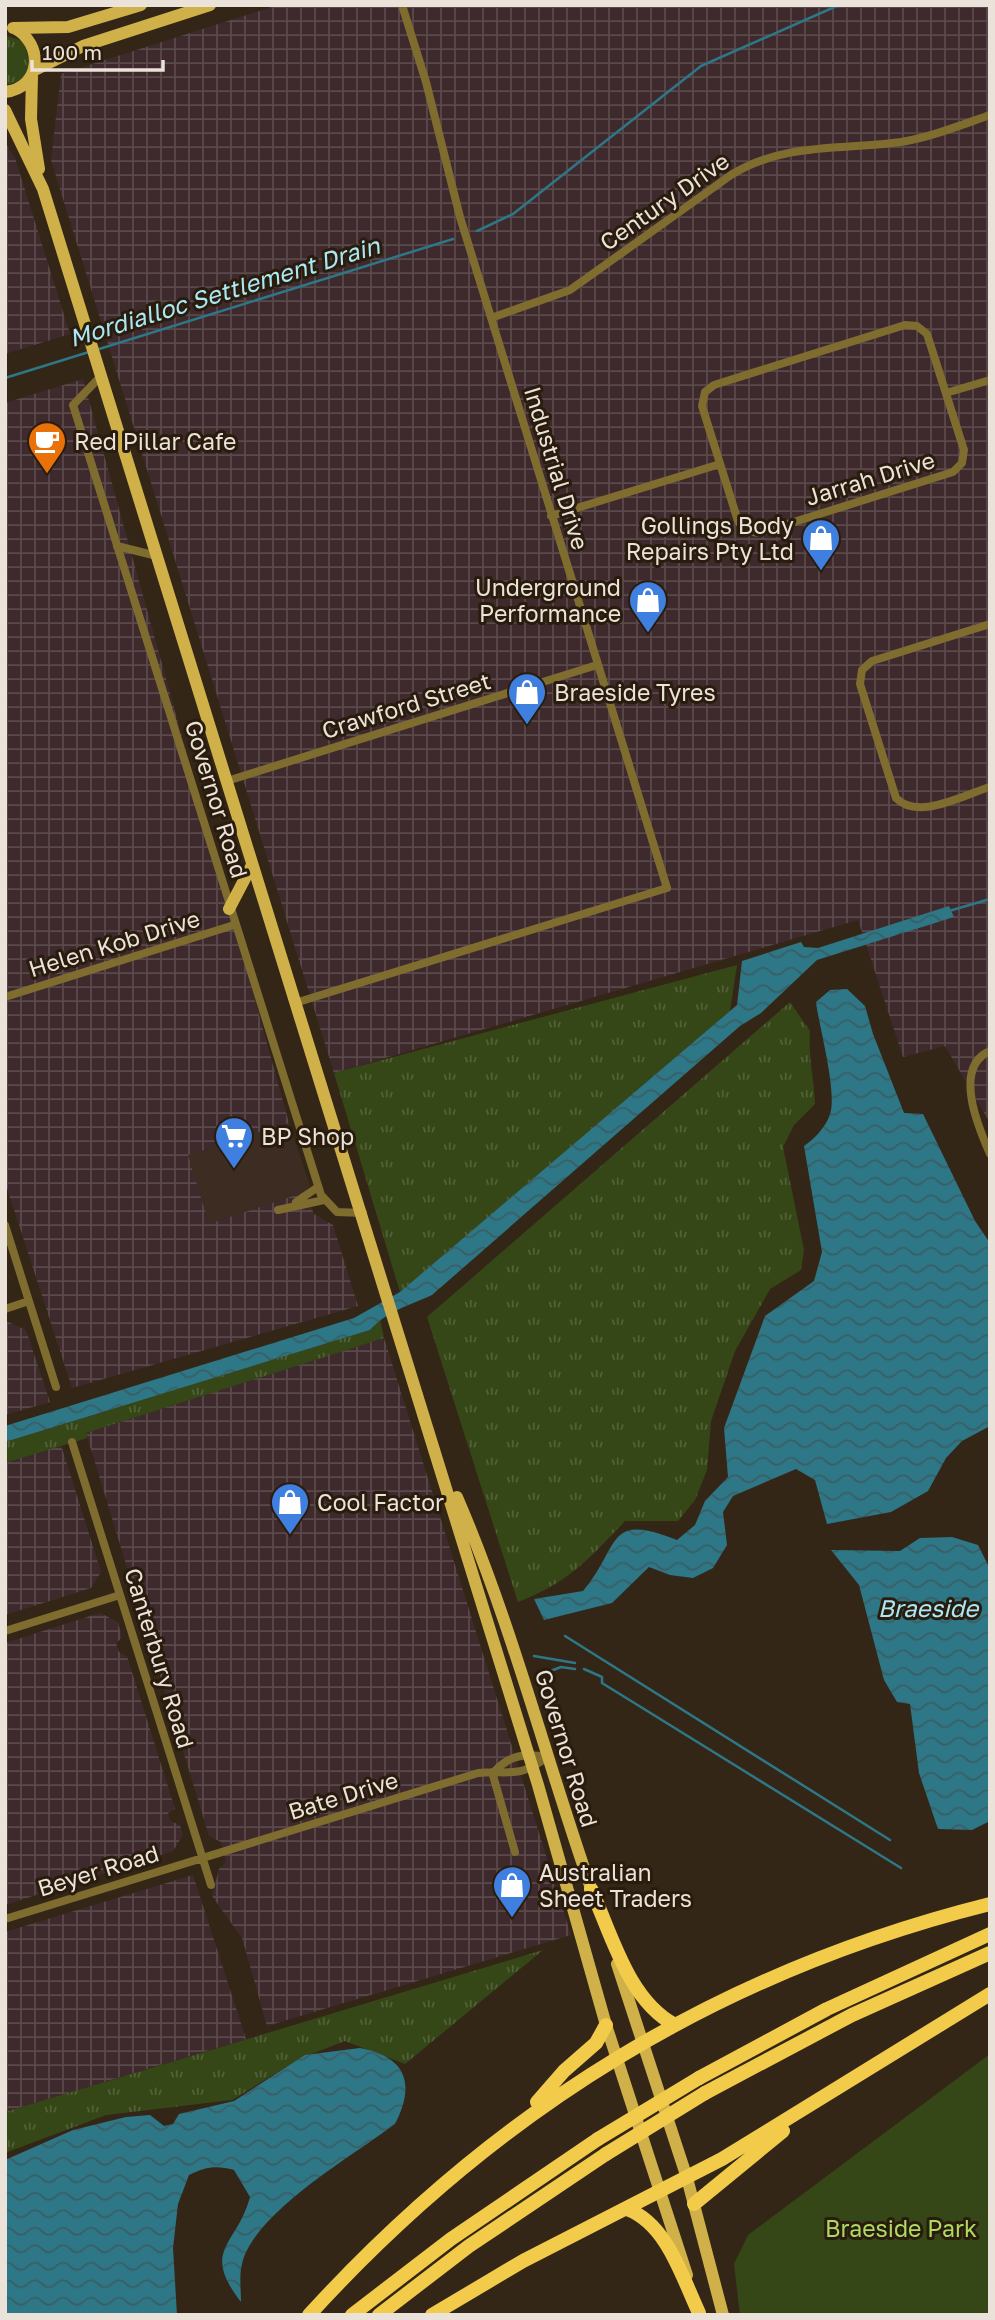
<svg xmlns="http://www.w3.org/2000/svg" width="995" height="2320" font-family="'Golos Text',sans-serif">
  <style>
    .commercial { fill: #3d2c22 }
    .industrial { fill: url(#industrial-grid) }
    .grass { fill: url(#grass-tufts) }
    .park { fill: #364717 }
    .water { fill: url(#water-waves) }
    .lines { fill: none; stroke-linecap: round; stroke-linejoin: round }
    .stream { stroke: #2d7786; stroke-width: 2.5 }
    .minor { stroke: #7f6c2f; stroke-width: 8 }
    .primary { stroke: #d0b149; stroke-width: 12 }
    .motorway { stroke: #f2cb4a; stroke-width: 14 }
    .motorway-bridge { stroke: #f2cb4a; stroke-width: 14 }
    .labels { text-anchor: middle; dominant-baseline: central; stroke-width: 6; stroke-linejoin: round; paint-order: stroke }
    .street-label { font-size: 23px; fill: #ebe2d9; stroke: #291c0d }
    .poi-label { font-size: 23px; fill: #ebe2d9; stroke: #291c0d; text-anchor: start }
    .park-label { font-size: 23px; fill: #aeda62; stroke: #291c0d }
    .water-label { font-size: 24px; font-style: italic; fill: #abe7f4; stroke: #291c0d }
  </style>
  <defs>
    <pattern id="industrial-grid" width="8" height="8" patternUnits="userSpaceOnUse" patternTransform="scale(1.75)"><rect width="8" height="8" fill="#3e2a2d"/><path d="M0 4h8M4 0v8" fill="none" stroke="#5a494b"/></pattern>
    <pattern id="grass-tufts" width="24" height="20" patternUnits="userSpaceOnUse" patternTransform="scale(1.75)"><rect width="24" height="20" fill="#364717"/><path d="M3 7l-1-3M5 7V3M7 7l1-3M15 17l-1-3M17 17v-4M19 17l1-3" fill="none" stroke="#536138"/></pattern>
    <pattern id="water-waves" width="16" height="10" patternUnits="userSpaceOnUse" patternTransform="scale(1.75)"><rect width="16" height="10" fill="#2d7786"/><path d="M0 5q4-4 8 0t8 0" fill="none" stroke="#3a5e64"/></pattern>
  </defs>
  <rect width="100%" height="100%" fill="#332617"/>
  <path class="commercial" d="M289,1123L310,1186L305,1192L209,1224L188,1155Z"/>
  <path class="industrial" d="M278,5H990V1123L945,1046L903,1057L858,920L334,1073L51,160L61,74Z
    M5,142L15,158L70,334L5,354Z
    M83,379L289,1123L188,1155L209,1224L305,1192L314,1214L333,1225L358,1306L72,1388L5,1182V403Z
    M6,1321L26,1330L50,1402L5,1415Z
    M384,1338L571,1935L267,2026L242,1938L212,1896L219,1869L226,1862L221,1842L209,1836L86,1433Z
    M61,1445L101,1572L91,1588L5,1615V1463Z
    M100,1613L118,1622L122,1638L116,1643L119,1652L127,1656L175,1809L168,1813L170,1821L180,1825L183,1835L173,1851L5,1905V1643Z
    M193,1875L246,2039L5,2112V1932Z"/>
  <path class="grass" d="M5,35L22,41C33,60 31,82 5,85Z
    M737,965L730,1011L400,1292L334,1073Z
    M790,1002L810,1031C808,1055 814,1079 815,1104L794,1125L783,1147L804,1250L801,1270L770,1289L735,1351L711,1421L707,1470L695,1500L678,1521H625C589,1559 568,1583 518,1602L427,1317Z
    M380,1319L384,1338L86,1433L87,1438L5,1463V1442L370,1330Z
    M543,1950L405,2064L345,2041L301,2058L232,2100L106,2115L5,2153V2112Z"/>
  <path class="park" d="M990,2054V2315H740L734,2264L748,2235Z"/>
  <path class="water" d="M949,906L954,917L817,960L761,1013L740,1026L432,1295C409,1306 388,1310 370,1330L5,1442V1426L354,1318L400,1292L737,1005L742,961L801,942L804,947L818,948Z
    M847,989L865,1006L873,1034L904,1113L923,1114L975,1221L990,1243V1426L962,1441L946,1458L928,1491L891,1512L827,1524L815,1480L796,1469L733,1496L723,1512L727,1545L713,1568L693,1578L670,1575L649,1567L612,1603L544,1620L534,1599L583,1591C621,1546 605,1511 677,1540L695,1525L705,1501L728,1477L724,1428L765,1316L814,1281L822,1252L804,1146C814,1139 824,1129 829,1117C839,1097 819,1027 816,1002L830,990Z
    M952,1537L978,1545L990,1569V1821L972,1830L938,1829L919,1773L910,1704L897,1702L884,1680L859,1585L831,1550L900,1551L920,1538Z
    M360,2048C406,2057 416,2083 395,2124C354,2155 253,2213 242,2264C239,2276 241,2290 241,2302C200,2249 237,2246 250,2197L234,2170C216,2165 205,2167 189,2175L178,2204L173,2248L177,2315H5V2160L73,2130L126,2117L150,2115L164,2126L173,2124L179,2114L234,2101L305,2055Z"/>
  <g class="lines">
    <path class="stream" d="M477,231L513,214L701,66L839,5
      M96,350L453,239
      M5,378L89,352
      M949,911L990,899
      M565,1636L890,1840
      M534,1656L575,1663
      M584,1669L602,1677V1683L901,1868
      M540,1675L561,1667L575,1669"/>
    <path class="minor" d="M491,318L570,290L731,175C784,142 843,150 901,142C931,137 961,125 990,115
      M905,325L917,326L927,334L964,450L962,463L953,472L759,533L747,531L738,521L702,406L705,392L714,385Z
      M101,376L73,405L321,1195L337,1212L363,1213
      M946,393L990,380
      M551,516L720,464
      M117,546L157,556
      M990,624L872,661L862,670L860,684L896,798C918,821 963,795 990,787
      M227,781L597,665
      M5,997L234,925
      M295,1003L667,888L460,217L426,82L402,5
      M990,1051C952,1067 979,1129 990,1154
      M296,1202L318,1187
      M278,1210L324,1200
      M5,1225L56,1387
      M5,1309L29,1301
      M72,1442L211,1885
      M5,1631L120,1595
      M495,1771C509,1755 526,1753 547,1757
      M492,1772L515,1852
      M5,1919L478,1773C508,1770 520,1779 547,1757"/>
    <path class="primary" d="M13,28L68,27L141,5
      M35,70L83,46L210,5
      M32,76L31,119L39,169
      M5,92C42,88 44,43 14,28
      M5,110L43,189L538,1785L606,2025L687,2275
      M229,909L252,865
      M457,1497C513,1627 547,1764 594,1897
      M617,1964L687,2178L723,2315"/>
    <path class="motorway" d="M591,1889C612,1935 628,2000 675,2025
      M699,2078L827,2009L990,1934
      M705,2093L852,2015L990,1953
      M537,2102L564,2071L596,2043L606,2025
      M694,2204L783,2131
      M627,2209C667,2224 682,2277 699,2313
      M309,2315C497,2109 718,1972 990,1904
      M352,2315L451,2239L598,2139
      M379,2315L469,2246L606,2154
      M432,2315L523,2261L722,2159L990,1994"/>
    <path class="motorway-bridge" d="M598,2139L699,2078
      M606,2154L705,2093"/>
  </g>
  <defs>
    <symbol id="cafe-pin" viewBox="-11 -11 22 30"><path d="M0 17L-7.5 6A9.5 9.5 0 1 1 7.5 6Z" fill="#e8710a" stroke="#291c0d"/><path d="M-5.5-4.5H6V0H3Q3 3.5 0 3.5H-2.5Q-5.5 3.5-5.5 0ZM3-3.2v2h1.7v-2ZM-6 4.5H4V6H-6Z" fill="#fff"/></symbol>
    <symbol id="shop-pin" viewBox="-11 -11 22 30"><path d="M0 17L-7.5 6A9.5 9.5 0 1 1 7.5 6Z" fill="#3f7fe0" stroke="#291c0d"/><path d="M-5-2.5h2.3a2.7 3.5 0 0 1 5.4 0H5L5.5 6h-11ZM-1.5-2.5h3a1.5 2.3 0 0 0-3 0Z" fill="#fff"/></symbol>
    <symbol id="supermarket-pin" viewBox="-11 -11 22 30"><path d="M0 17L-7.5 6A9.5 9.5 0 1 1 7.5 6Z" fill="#3f7fe0" stroke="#291c0d"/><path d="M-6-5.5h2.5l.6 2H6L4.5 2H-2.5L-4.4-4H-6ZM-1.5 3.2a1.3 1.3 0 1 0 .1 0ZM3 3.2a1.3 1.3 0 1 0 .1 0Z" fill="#fff"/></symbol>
  </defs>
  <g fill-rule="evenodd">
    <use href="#cafe-pin" x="25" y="419" width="44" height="60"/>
    <use href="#shop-pin" x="799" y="516" width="44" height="60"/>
    <use href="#shop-pin" x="626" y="578" width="44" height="60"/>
    <use href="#shop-pin" x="505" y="670" width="44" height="60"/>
    <use href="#supermarket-pin" x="212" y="1114" width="44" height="60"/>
    <use href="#shop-pin" x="268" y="1480" width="44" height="60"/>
    <use href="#shop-pin" x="490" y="1863" width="44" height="60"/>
  </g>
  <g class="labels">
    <g class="street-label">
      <text transform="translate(664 201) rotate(-35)">Century Drive</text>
      <text transform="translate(557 468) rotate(73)">Industrial Drive</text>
      <text transform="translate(870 478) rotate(-17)">Jarrah Drive</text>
      <text transform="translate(406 705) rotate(-17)">Crawford Street</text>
      <text transform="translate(217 799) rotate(73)">Governor Road</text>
      <text transform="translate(114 943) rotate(-17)">Helen Kob Drive</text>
      <text transform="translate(160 1658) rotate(73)">Canterbury Road</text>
      <text transform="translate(567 1748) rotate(73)">Governor Road</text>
      <text transform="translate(343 1795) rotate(-17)">Bate Drive</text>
      <text transform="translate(98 1870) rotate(-17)">Beyer Road</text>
    </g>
    <g class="poi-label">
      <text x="74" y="441">Red Pillar Cafe</text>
      <text x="794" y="525" text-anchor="end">Gollings Body<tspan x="794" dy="26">Repairs Pty Ltd</tspan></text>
      <text x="621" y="587" text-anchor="end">Underground<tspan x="621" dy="26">Performance</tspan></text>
      <text x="554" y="692">Braeside Tyres</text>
      <text x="261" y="1136">BP Shop</text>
      <text x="317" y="1502">Cool Factor</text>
      <text x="539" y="1872">Australian<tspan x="539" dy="26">Sheet Traders</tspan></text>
    </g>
    <g class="park-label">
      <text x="901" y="2228">Braeside Park</text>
    </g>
    <g class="water-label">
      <text transform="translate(224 291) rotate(-17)">Mordialloc Settlement Drain</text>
      <text x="928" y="1607">Braeside</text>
    </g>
  </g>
  <rect width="995" height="2320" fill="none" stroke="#ebe2d9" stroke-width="14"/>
  <path d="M32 60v10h131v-10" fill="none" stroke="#ebe2d9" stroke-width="3.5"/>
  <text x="42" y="60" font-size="21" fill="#ebe2d9" stroke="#291c0d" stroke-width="5" paint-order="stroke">100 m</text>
</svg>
